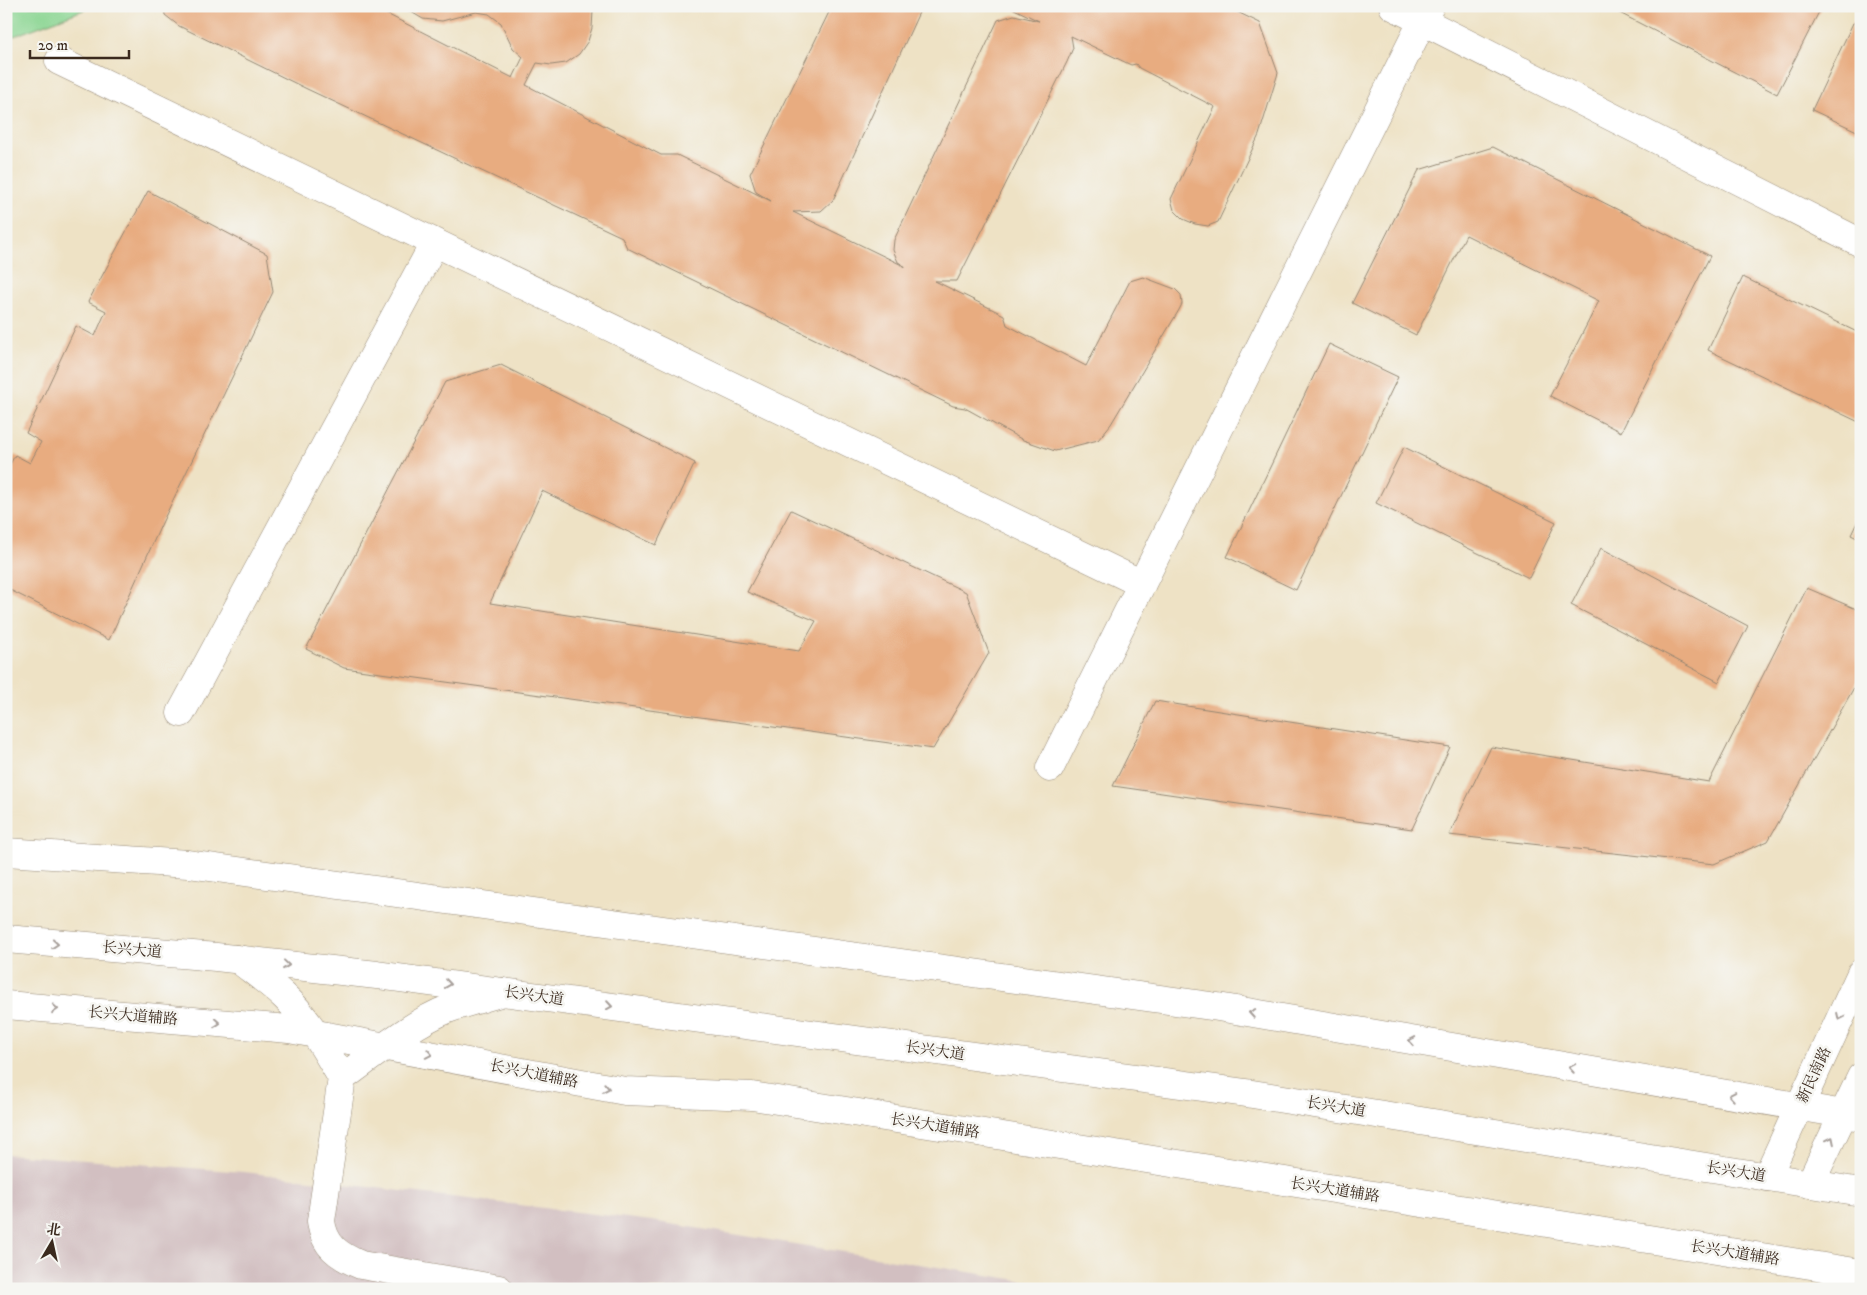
<svg xmlns="http://www.w3.org/2000/svg" width="1867" height="1295" font-family="'IM FELL DW Pica','Noto Serif SC',serif">
  <style>
    .industrial { fill: #d2bfc1 }
    .green { fill: #8ad592; stroke: #628058 }
    .building { fill: #e8ac80 }
    .lines { fill: none; stroke-linecap: round; stroke-linejoin: round }
    .minor-casing { stroke: #948672; stroke-width: 29 }
    .major-casing { stroke: #948672; stroke-width: 29 }
    .minor { stroke: #fff; stroke-width: 28 }
    .major { stroke: #fff; stroke-width: 28 }
    .oneway { stroke: #a79f9a }
    .labels { text-anchor: middle; dominant-baseline: central; stroke-width: 5; stroke-linejoin: round; paint-order: stroke }
    .street-label { font-size: 15px; fill: #3b2a1e; stroke: #f6f6f2 }
  </style>
  <rect width="100%" height="100%" fill="#f6f6f2"/>
  <filter id="ink" filterUnits="userSpaceOnUse"><feTurbulence type="fractalNoise" baseFrequency=".02" numOctaves="2"/><feDisplacementMap in="SourceGraphic" scale="10" xChannelSelector="R" yChannelSelector="G"/><feConvolveMatrix kernelMatrix="1 2 1 2 8 2 1 2 1" color-interpolation-filters="sRGB"/></filter>
  <filter id="wash" filterUnits="userSpaceOnUse"><feTurbulence type="fractalNoise" baseFrequency=".0096" numOctaves="4" result="noise"/><feDisplacementMap in="SourceGraphic" scale="20" xChannelSelector="R" yChannelSelector="G"/><feGaussianBlur stdDeviation="1.12" result="paint"/><feColorMatrix in="noise" values="0 0 0 0 0 0 0 0 0 0 0 0 0 0 0 0 0 1.4 0 .05"/><feComposite in="paint" operator="in"/></filter>
  <g filter="url(#wash)">
    <rect width="100%" height="100%" fill="#eee2c5"/>
    <path class="industrial" d="M6,1154L244,1172L652,1221L1074,1289H6Z"/>
    <path class="green" d="M6,6H94L6,39Z"/>
    <g id="blocks">
      <path class="building" d="M164,6H371L513,78L523,57L513,48L501,23L489,14L476,12L442,21L423,19L401,6H590L593,11L592,28L588,41L579,54L566,63L551,65L537,63L526,85L661,155H677L771,201L756,192L750,174L832,6H922L833,200L821,211L793,212L906,267L898,262L893,250L894,240L998,20L1014,15L1039,21L1008,6H1225L1260,23L1278,73L1259,135L1218,222L1208,226L1195,224L1183,219L1174,210L1171,199L1215,107L1139,68L1136,64L1131,65L1071,36L1073,48L1067,62L957,281H935L1004,315L1007,325L1086,366L1130,281L1143,277L1175,289L1181,295L1182,304L1179,310L1111,424L1098,440L1055,451L1023,440L965,408L953,406L627,248L622,237L307,89L179,26L165,15Z
        M1606,6H1822L1777,94Z
        M1853,23H1861V133L1812,110Z
        M1493,147L1710,256L1621,432L1550,396L1599,301L1466,235L1416,335L1352,303L1419,170Z
        M148,191L267,254L273,292L162,523L109,640L6,588V472L15,455L30,463L41,442L26,433L76,326L95,336L106,311L88,302Z
        M1743,277L1861,334V423L1708,350Z
        M1329,344L1398,377L1296,590L1227,557Z
        M501,365L695,463L656,545L542,491L490,603L799,651L816,621L747,592L791,510L966,592L989,653L933,749L344,668L306,649L445,382Z
        M1404,447L1556,522L1529,578L1376,503Z
        M1861,514V540L1851,535Z
        M1601,548L1748,626L1719,682L1571,605Z
        M1807,588L1861,611V675L1768,841L1714,864L1449,835L1491,747L1709,782Z
        M1155,701L1450,747L1412,829L1113,786Z"/>
    </g>
  </g>
  <g filter="url(#ink)">
    <use href="#blocks" fill-opacity="0" stroke="#948672" stroke-width="1"/>
    <g class="lines">
      <defs>
        <path id="minor" d="M1393,6L1861,243
          M59,61L1142,584
          M181,713L435,242
          M1050,768L1430,6
          M238,959C253,971 270,983 284,996C309,1019 325,1050 342,1078
          M6,1005L289,1029L625,1091L752,1096L1861,1273
          M1767,1177L1861,973
          M1810,1184L1861,1077
          M499,1289L361,1265C339,1256 324,1246 321,1221L342,1078C373,1056 412,1023 448,1009C466,1002 485,998 503,992"/>
        <path id="major" d="M6,852L188,864L1218,1007L1861,1117
          M6,939L216,957L377,975L1246,1093L1861,1192"/>
      </defs>
      <use href="#minor" class="minor-casing"/>
      <use href="#major" class="major-casing"/>
      <use href="#minor" class="minor"/>
      <use href="#major" class="major"/>
    </g>
    <defs><path id="oneway-chevron" d="M-2-3.5L2.5 0L-2 3.5" fill="none" stroke-width="1.6" stroke-linecap="round" stroke-linejoin="round" transform="scale(1.25)"/></defs>
    <g class="oneway">
      <use href="#oneway-chevron" transform="translate(55 944) rotate(5)"/>
      <use href="#oneway-chevron" transform="translate(286 965) rotate(6)"/>
      <use href="#oneway-chevron" transform="translate(448 984) rotate(8)"/>
      <use href="#oneway-chevron" transform="translate(609 1006) rotate(8)"/>
      <use href="#oneway-chevron" transform="translate(55 1009) rotate(5)"/>
      <use href="#oneway-chevron" transform="translate(1252 1013) rotate(-170)"/>
      <use href="#oneway-chevron" transform="translate(1840 1017) rotate(115)"/>
      <use href="#oneway-chevron" transform="translate(217 1023) rotate(5)"/>
      <use href="#oneway-chevron" transform="translate(1412 1041) rotate(-170)"/>
      <use href="#oneway-chevron" transform="translate(429 1054) rotate(11)"/>
      <use href="#oneway-chevron" transform="translate(1572 1068) rotate(-170)"/>
      <use href="#oneway-chevron" transform="translate(606 1088) rotate(11)"/>
      <use href="#oneway-chevron" transform="translate(1732 1096) rotate(-170)"/>
      <use href="#oneway-chevron" transform="translate(1831 1140) rotate(-64)"/>
    </g>
  </g>
  <g class="labels">
    <g class="street-label">
      <text transform="translate(132 950) rotate(5)">长兴大道</text>
      <text transform="translate(534 996) rotate(8)">长兴大道</text>
      <text transform="translate(133 1016) rotate(5)">长兴大道辅路</text>
      <text transform="translate(935 1051) rotate(8)">长兴大道</text>
      <text transform="translate(534 1074) rotate(11)">长兴大道辅路</text>
      <text transform="translate(1814 1075) rotate(-65)">新民南路</text>
      <text transform="translate(1336 1107) rotate(9)">长兴大道</text>
      <text transform="translate(935 1126) rotate(9)">长兴大道辅路</text>
      <text transform="translate(1736 1172) rotate(9)">长兴大道</text>
      <text transform="translate(1335 1190) rotate(9)">长兴大道辅路</text>
      <text transform="translate(1735 1253) rotate(9)">长兴大道辅路</text>
    </g>
  </g>
  <rect width="1867" height="1295" fill="none" stroke="#f6f6f2" stroke-width="25"/>
  <g transform="translate(52 1242) rotate(9)" stroke="#f6f6f2" stroke-width="4" paint-order="stroke">
  <path d="M0-4L9 19L0 12L-9 19Z" fill="#3b2a1e"/>
  <text y="-8" font-size="14" font-weight="bold" text-anchor="middle" fill="#3b2a1e">北</text>
  </g>
  <path d="M30 50v8h99v-8" fill="none" stroke="#3b2a1e" stroke-width="2.5"/>
  <text x="38" y="50" font-size="15" fill="#3b2a1e" stroke="#f6f6f2" stroke-width="4" paint-order="stroke">20 m</text>
</svg>
